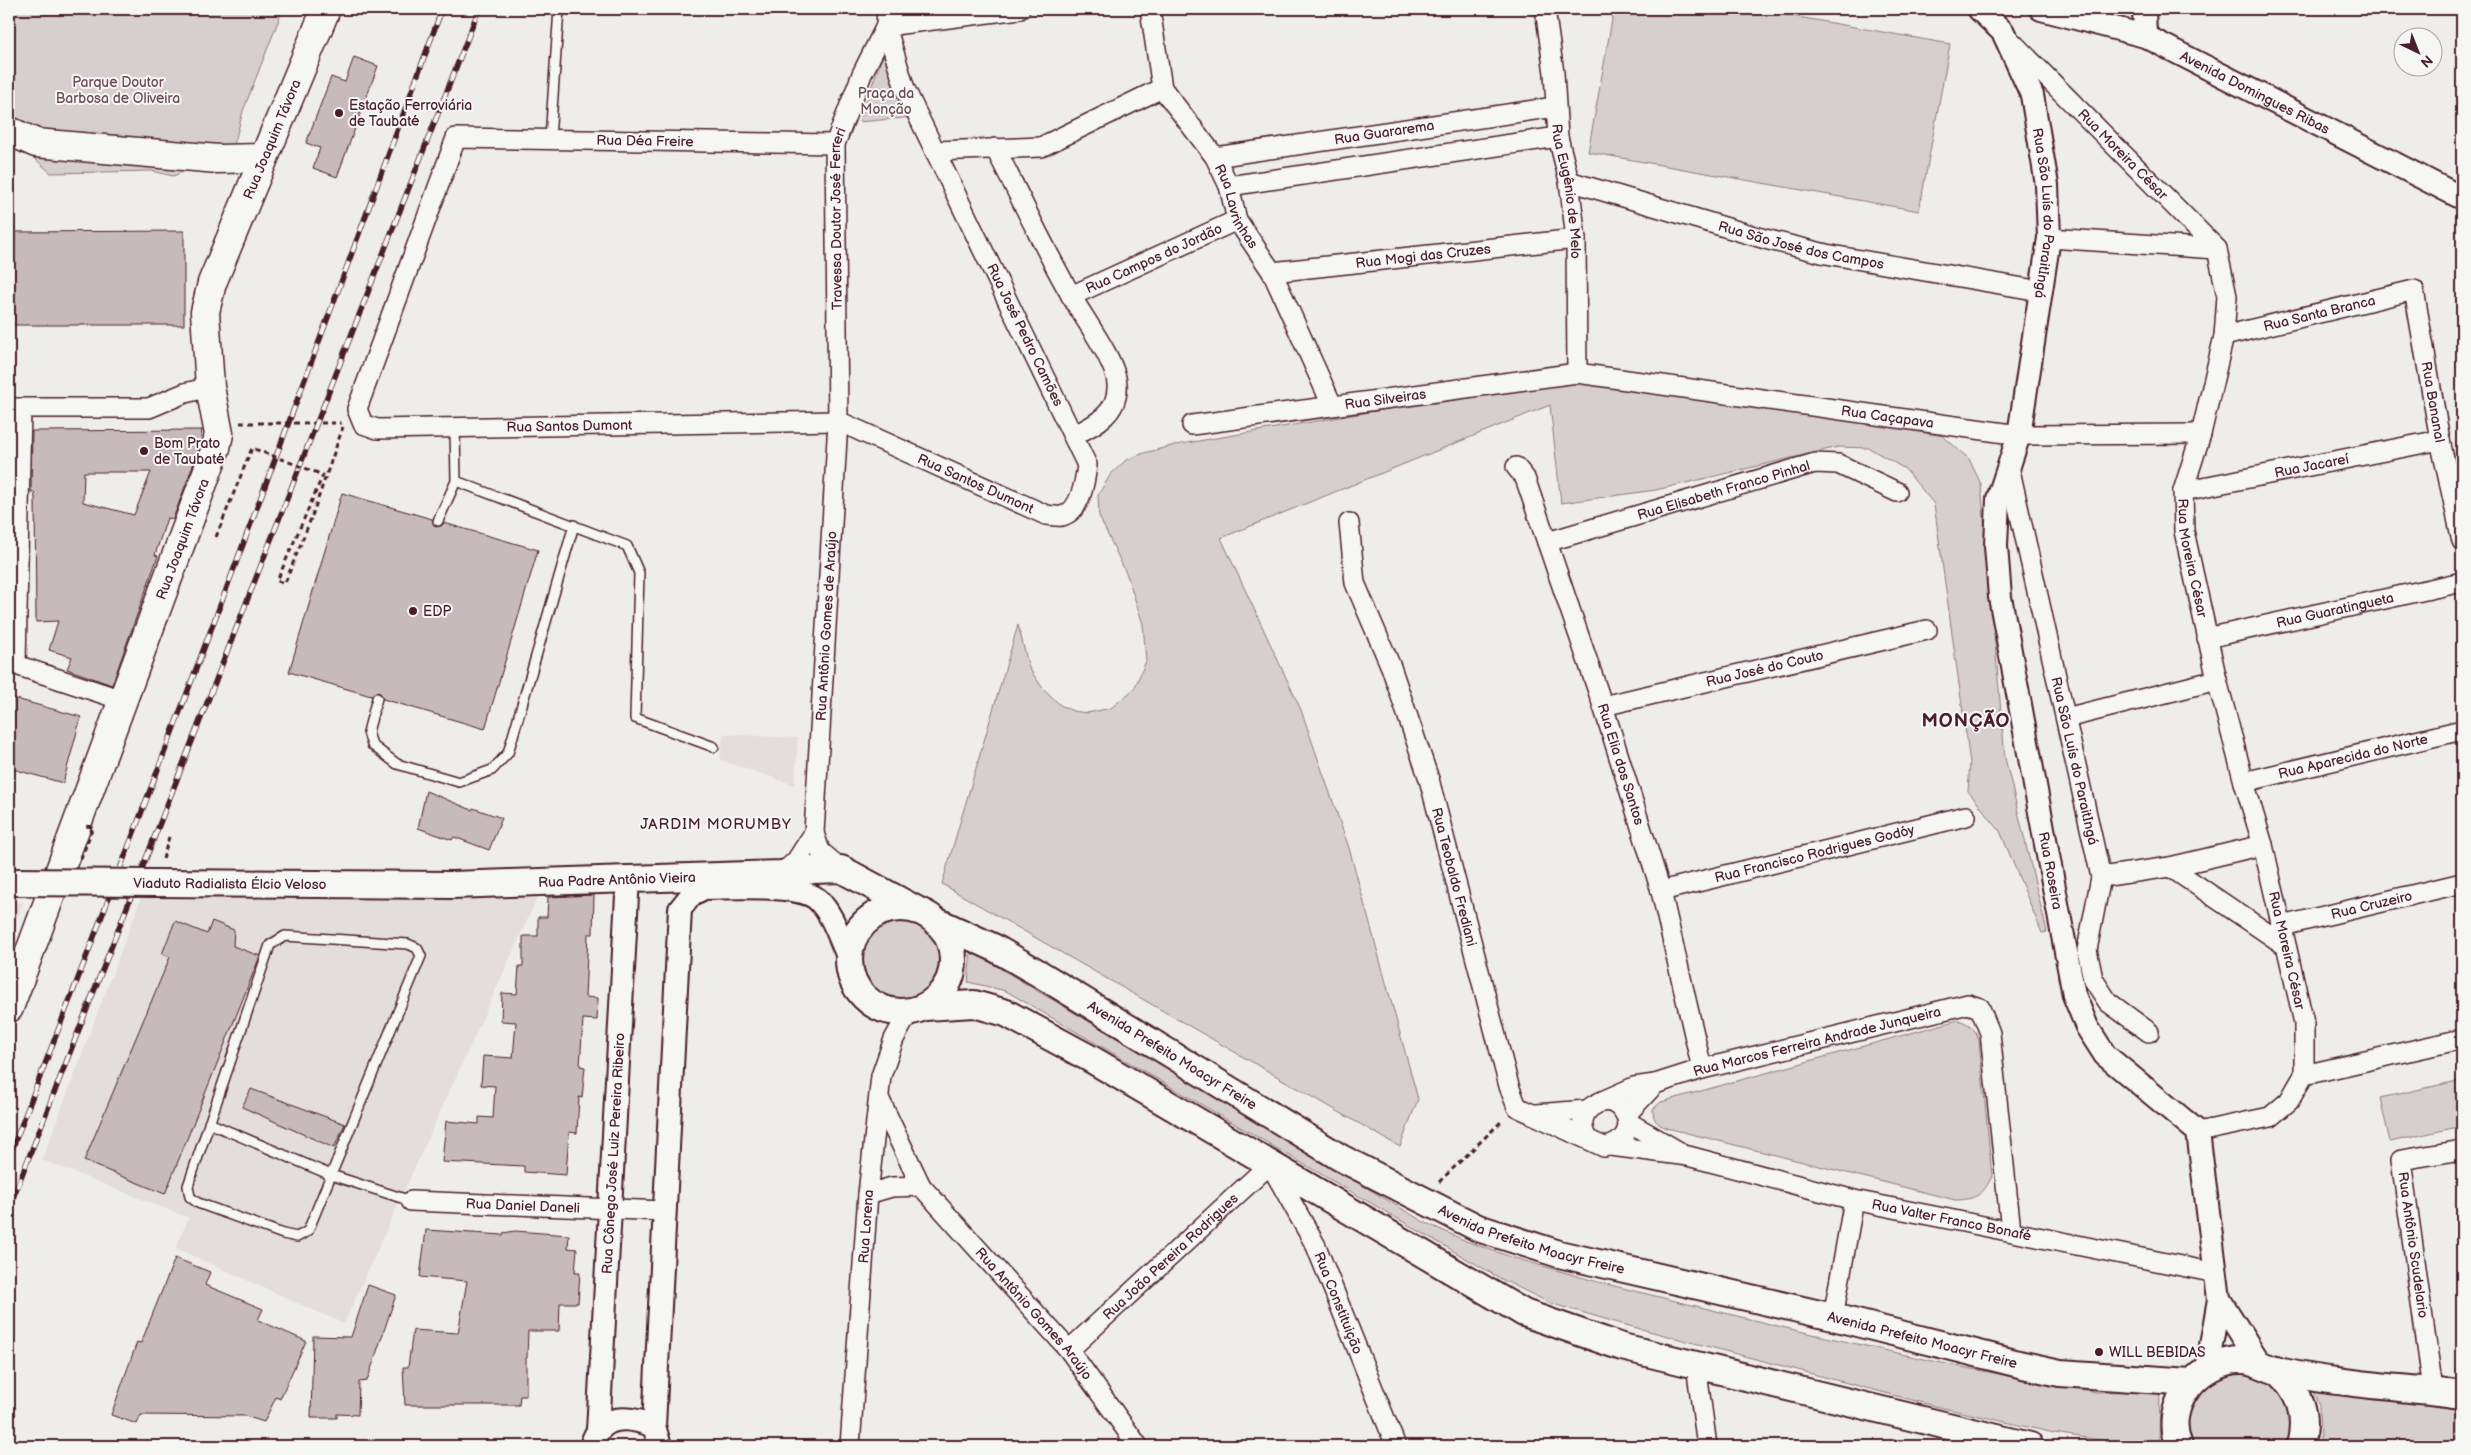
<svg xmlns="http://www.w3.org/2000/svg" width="2471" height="1455" font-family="'Balsamiq Sans',sans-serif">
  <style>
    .built { fill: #e3dedc }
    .green { fill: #d7cfce; stroke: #90777c }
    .building { fill: #c6babb; stroke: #4a1f2b; fill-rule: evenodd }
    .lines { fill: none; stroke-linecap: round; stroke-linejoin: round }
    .service-casing { stroke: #4a1f2b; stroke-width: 12 }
    .minor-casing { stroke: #4a1f2b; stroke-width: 22 }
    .tertiary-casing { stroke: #4a1f2b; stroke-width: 26 }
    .secondary-casing { stroke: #4a1f2b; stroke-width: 30 }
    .primary-casing { stroke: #4a1f2b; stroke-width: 31 }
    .path { stroke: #4a1f2b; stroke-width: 3; stroke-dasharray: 5 4; stroke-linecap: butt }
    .service { stroke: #f6f6f2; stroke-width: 9 }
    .minor { stroke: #f6f6f2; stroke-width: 19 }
    .tertiary { stroke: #f6f6f2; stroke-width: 22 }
    .secondary { stroke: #f6f6f2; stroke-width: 26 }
    .primary { stroke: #f6f6f2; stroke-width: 28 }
    .rail-casing { stroke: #4a1f2b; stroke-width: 5.5 }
    .rail { stroke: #f6f6f2; stroke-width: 4; stroke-dasharray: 11; stroke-linecap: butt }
    .secondary-bridge-casing { stroke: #4a1f2b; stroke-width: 30; stroke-linecap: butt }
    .path-bridge { stroke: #4a1f2b; stroke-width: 3; stroke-dasharray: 5 4; stroke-linecap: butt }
    .secondary-bridge { stroke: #f6f6f2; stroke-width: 26 }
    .poi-dot { fill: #4a1f2b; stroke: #f6f6f2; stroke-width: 2 }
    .labels { text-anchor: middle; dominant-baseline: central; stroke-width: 4; stroke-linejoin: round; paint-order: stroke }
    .park-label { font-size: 14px; fill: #6d4b54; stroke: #f6f6f2 }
    .street-label { font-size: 14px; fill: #4a1f2b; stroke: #f6f6f2 }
    .poi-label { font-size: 14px; fill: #4a1f2b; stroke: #f6f6f2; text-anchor: start }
    .neighbourhood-label { font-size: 15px; letter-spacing: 1px; fill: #4a1f2b; stroke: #f6f6f2 }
    .district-label { font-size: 19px; font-weight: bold; letter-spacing: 1px; fill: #4a1f2b; stroke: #f6f6f2 }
  </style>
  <rect width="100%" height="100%" fill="#efedea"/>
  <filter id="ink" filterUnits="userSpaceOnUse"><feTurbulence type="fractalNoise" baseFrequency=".02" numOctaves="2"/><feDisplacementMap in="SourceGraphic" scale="10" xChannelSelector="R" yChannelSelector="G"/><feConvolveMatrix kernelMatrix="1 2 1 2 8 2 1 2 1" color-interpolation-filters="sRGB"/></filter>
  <g filter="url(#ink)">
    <path class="built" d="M723,734L798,738L795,785L720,760Z
      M540,892L344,1324L175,1248L189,1218L42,1160L142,895Z
      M23,902L9,943V903Z"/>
    <path class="green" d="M9,9H283L243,111L232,153L173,176L152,171L51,173L9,136Z
      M1614,9H1753L1950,44L1919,211L1588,152Z
      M887,43L914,117L859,122Z
      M1553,381L1640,384L1943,436L1969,459L1981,484L2005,758L2047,932L2042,933L2000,831L1968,791L1970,763L1934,504L1905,469L1869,448L1838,447L1656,490L1561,503L1550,405L1221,538L1301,710L1349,848L1418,1099L1400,1147L942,884L1018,625L1029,668L1042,687L1060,705L1073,711L1087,713L1111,708L1134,689L1146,661L1143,624L1127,575L1099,516L1098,495L1111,474L1126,460L1144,453L1175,445Z
      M855 961a46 46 0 1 1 92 0a46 46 0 1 1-92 0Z
      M971,951L1424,1222L1466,1241L1511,1257L1598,1282L1790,1329L1951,1365L2096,1392L2160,1391L2159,1443L2113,1442L2054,1433L1935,1406L1622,1324L1550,1303L1505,1281L1006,991L968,982Z
      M1958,1020C1969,1023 1976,1029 1979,1041L1992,1176C1984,1194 1976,1200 1955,1200L1667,1128C1657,1124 1653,1121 1653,1109L1661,1102Z
      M2462,1080V1126L2390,1142L2380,1098Z
      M2229,1372C2235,1372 2243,1371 2249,1372C2280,1380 2300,1416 2286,1446H2188C2187,1395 2183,1397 2229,1372Z
      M2312,1389L2462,1410V1446H2317L2320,1441L2319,1405Z"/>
    <path class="building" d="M354,57L378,66L337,177L313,168L320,148L306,143L331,77L345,82Z
      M184,231V325H9V232Z
      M202,430L199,449L173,519L167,518L155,555L158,556L112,685L67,669L72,657L49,650L58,621L36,622L35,498L34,492H31L32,431ZM84,472H151L134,515L83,502Z
      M342,493L432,519L436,527L441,526L444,523L538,550L485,729L383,699L379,692L371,696L289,672Z
      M9,697L81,717L63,783L9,768Z
      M426,791L472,810L473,808L502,818L489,850L454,837L452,840L418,828Z
      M594,895L593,934H588L585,997L598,998L597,1020L583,1019L580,1066L585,1067L582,1098L579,1097L577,1133L569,1132L566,1175L524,1172V1166L442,1162L446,1121L479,1124V1117L493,1118L495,1086L481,1085L483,1056L513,1058L516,1022L501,1021L502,993L517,994L519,966H523V936H538V917H547L548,897Z
      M175,921L207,934L212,921L234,930L233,946L260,956L165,1194L84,1161L170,957L162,954Z
      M251,1089L345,1124L334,1148L242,1107Z
      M426,1230L503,1235V1233L515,1231L569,1235L568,1248L577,1249L575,1272H580L578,1303H560L559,1331H528L527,1358H526V1396H520L519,1405H405L403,1367H408L413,1330L458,1333L467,1281L420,1277Z
      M175,1258L210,1272L205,1285L263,1309L258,1320L306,1341L280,1399L276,1397L264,1422L245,1416L141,1415L137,1424L111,1415L137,1342L141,1343Z
      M368,1285L396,1295L367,1381L359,1382L358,1415L337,1414V1418H311L313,1336L351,1337Z"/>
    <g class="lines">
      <defs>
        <path id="service" d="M550,139L559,9
          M455,428L456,481L627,546L639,573L635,718L714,747
          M438,521L456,481
          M377,698L368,732L372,745L397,764L459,782L492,770L508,753L574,525
          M285,936L408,944L417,948L421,956L308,1231L297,1237L283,1234L198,1203L190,1197L188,1186L270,945Z
          M209,1123L331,1175L411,1201"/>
        <g id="minor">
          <path id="s1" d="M1150,9L1162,88L1215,157L1229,186L1237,220L1272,272L1332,405"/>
          <path id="s2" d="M1545,9L1554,73L1558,137L1569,181L1576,239L1577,373"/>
          <path d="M886,26L1020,9"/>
          <path id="s3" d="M2009,39L2217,249L2227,296L2224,336L2201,434L2183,491L2184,531L2217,680L2244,782L2263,845L2304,1023V1075"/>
          <path id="s4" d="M835,144L456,138L357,409L363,424L377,429L838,421L1046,515C1050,515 1058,517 1062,516C1081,511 1085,481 1087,465L905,89L886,26L887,9"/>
          <path d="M995,148C1021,198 1044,249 1072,297C1084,319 1116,361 1117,384C1119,412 1096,425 1074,435"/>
          <path d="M935,151L1041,147L1162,88"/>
          <path id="s5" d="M1215,157L1555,107"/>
          <path id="s6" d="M1569,181L1765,239L1826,254L2040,291"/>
          <path d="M1229,186L1558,137"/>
          <path d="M2049,238L2217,249"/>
          <path id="s7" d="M1272,272L1576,239"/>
          <path id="s8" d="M1071,296L1237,220"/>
          <path id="s9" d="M2224,336L2414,290L2440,440L2462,541"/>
          <path d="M10,408H149L185,393L210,387"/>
          <path d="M21,408L16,665L122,700"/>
          <path id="s10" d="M1192,425L1577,373L2019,435L2201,434"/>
          <path id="s11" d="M2009,466L2101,877L2087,950L2093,979L2108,1002L2149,1032"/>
          <path id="s12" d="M1516,467L1525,478L1547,542L1603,706L1661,891L1702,1069"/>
          <path id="s13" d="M2183,491L2440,440"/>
          <path id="s14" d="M1349,523L1355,583L1391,667L1429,779L1509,1086L1517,1107L1604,1147C1634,1143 1636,1110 1608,1101C1588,1103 1577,1118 1586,1137"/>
          <path id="s15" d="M1547,542L1815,463L1838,464L1897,492"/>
          <path id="s16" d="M2207,638L2462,582"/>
          <path id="s17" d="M1603,706L1927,630"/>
          <path d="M2066,718L2217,680"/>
          <path id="s18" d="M2244,782L2462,730"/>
          <path d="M2170,867L2286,946"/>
          <path id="s19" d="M841,869L820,851L814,833L838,421L835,144L862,74L886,26"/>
          <path d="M781,874L796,861L814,833"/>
          <path d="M2101,877L2170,867L2263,845"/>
          <path id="s20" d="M1661,891L1966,816"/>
          <path id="s21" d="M2282,926L2462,883"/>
          <path d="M2304,1075L2462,1039"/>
          <path id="s22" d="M879,1098L921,1186L1069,1350L1138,1446"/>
          <path id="s23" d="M1600,1102L1634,1087L1655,1084L1702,1069L1968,1004L1980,1008L1990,1033L2011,1231"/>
          <path d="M1536,1114L1587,1110"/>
          <path d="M1626,1115L1655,1084"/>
          <path d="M1628,1122L1678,1151"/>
          <path d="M2198,1132L2270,1117L2289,1101L2304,1075"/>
          <path id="s24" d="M1611,1146L1688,1156L1854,1200L2216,1273"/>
          <path d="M868,1194L892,1187L921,1186"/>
          <path id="s25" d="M411,1201L665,1211"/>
          <path d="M1833,1317L1854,1200"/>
          <path id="s26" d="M1069,1350L1270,1164L1316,1246L1396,1446"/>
          <path d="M1696,1365L1707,1446"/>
          <path d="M2433,1390L2401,1160L2462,1150"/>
          <path id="s27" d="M850,1446L868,1194L881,1076L894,1039L909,1012"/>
        </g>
        <g id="tertiary">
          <path id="s28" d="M1979,9L2003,32L2032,95L2047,185L2049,238L2019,435L1998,499L1996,546L2000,597L2074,995L2087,1027L2105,1055L2198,1132L2219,1299L2207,1369"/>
          <path id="s29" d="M2041,9L2145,36L2462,198"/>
          <path d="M2144,9L2145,36"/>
          <path d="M2219,1299L2259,1362"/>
          <path id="s30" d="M598,1431L628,877"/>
          <path d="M591,1446C601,1413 628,1416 654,1426"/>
          <path d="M660,1446L654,1426L680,909L692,894L704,888C728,887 803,884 818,900C834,916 839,938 849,958"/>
        </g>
        <g id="secondary">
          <path id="s31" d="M452,885L781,874L813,870L841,869L917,910"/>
          <circle cx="901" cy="960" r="52"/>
          <path id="s32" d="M936,921L993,947L1040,974L1341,1158L1478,1228L1559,1254L1833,1317L2023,1365L2060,1373L2191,1382"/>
          <path d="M925,1007L974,1004L1006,1013L1091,1059L1524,1313L1622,1347L2030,1446"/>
          <path d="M2276,1370C2300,1392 2308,1414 2300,1446"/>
          <path d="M2179,1446C2161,1405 2200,1359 2242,1360C2255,1360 2265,1368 2278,1371C2297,1375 2318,1379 2338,1381C2379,1387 2421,1389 2462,1395"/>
        </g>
        <g id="primary">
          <path d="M9,131L36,143L218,159L263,158"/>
          <path id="s33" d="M9,1008L216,448L219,434L210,387L205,312L212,283L326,9"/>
        </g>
      </defs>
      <use href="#service" class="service-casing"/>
      <use href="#minor" class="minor-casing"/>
      <use href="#tertiary" class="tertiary-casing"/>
      <use href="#secondary" class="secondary-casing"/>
      <use href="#primary" class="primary-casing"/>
      <path class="path" d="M240,423H341
        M312,516L343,427
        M163,859L170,833
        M1439,1182L1503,1120"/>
      <use href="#service" class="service"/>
      <use href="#minor" class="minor"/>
      <use href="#tertiary" class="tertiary"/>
      <use href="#secondary" class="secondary"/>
      <use href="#primary" class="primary"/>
      <defs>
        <path id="rail" d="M9,1157C157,776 301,393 442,9
          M9,1208L479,9"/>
      </defs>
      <use href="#rail" class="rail-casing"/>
      <use href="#rail" class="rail"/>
      <defs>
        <g id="secondary-bridge">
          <path id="s34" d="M9,882L452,885"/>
        </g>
      </defs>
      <use href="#secondary-bridge" class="secondary-bridge-casing"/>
      <path class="path-bridge" d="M216,537L252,448L323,475L277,581L285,583L312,516
        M81,859L93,827L86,826"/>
      <use href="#secondary-bridge" class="secondary-bridge"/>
    </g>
  </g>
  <g class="poi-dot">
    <circle cx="339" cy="113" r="5"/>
    <circle cx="144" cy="451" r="5"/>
    <circle cx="413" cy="611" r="5"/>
    <circle cx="2099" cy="1352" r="5"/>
  </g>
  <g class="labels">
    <g class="park-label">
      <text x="118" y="82">Parque Doutor<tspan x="118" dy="16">Barbosa de Oliveira</tspan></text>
      <text x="886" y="93">Praça da<tspan x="886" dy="16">Monção</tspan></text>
    </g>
    <g class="street-label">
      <text stroke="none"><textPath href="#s29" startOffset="231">Avenida Domingues Ribas</textPath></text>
      <text stroke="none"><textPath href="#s5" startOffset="171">Rua Guararema</textPath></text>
      <text stroke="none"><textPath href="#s33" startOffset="920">Rua Joaquim Távora</textPath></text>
      <text transform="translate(645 141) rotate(1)">Rua Déa Freire</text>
      <text stroke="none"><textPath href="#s3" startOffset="162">Rua Moreira César</textPath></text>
      <text stroke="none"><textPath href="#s2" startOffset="184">Rua Eugênio de Melo</textPath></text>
      <text stroke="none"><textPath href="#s1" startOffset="221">Rua Lavrinhas</textPath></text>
      <text stroke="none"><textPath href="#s28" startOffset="222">Rua São Luís do ParaitIngá</textPath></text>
      <text stroke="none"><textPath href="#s19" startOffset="662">Travessa Doutor José Ferreri</textPath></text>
      <text stroke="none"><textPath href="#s6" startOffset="241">Rua São José dos Campos</textPath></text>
      <text stroke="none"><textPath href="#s7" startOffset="152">Rua Mogi das Cruzes</textPath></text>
      <text stroke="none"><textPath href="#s8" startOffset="91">Rua Campos do Jordão</textPath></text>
      <text stroke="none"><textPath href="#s9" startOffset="98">Rua Santa Branca</textPath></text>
      <text transform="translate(1025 335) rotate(64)">Rua José Pedro Camões</text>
      <text stroke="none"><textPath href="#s10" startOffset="195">Rua Silveiras</textPath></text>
      <text stroke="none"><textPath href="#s9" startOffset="309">Rua Bananal</textPath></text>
      <text stroke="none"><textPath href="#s10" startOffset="702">Rua Caçapava</textPath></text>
      <text stroke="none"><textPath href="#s4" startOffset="891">Rua Santos Dumont</textPath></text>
      <text stroke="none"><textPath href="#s13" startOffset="131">Rua Jacareí</textPath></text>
      <text stroke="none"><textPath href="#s4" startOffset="1311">Rua Santos Dumont</textPath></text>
      <text stroke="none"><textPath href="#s15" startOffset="184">Rua Elisabeth Franco Pinhal</textPath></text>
      <text stroke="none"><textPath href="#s33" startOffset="500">Rua Joaquim Távora</textPath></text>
      <text stroke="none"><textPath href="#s3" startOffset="612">Rua Moreira César</textPath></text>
      <text stroke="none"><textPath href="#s16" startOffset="131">Rua Guaratingueta</textPath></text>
      <text stroke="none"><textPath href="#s19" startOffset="254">Rua Antônio Gomes de Araújo</textPath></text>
      <text stroke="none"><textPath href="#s17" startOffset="166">Rua José do Couto</textPath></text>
      <text stroke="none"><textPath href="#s18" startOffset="112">Rua Aparecida do Norte</textPath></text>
      <text stroke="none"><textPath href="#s11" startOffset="302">Rua São Luís do ParaitIngá</textPath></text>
      <text stroke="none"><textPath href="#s12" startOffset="316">Rua Elia dos Santos</textPath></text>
      <text stroke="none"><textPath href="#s20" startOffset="158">Rua Francisco Rodrigues Godóy</textPath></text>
      <text stroke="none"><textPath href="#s28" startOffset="890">Rua Roseira</textPath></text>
      <text stroke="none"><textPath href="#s14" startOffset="371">Rua Teobaldo Frediani</textPath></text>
      <text stroke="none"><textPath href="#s31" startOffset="165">Rua Padre Antônio Vieira</textPath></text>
      <text stroke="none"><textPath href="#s34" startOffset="221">Viaduto Radialista Élcio Veloso</textPath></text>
      <text stroke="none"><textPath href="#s21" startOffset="92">Rua Cruzeiro</textPath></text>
      <text stroke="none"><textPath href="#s3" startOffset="1016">Rua Moreira César</textPath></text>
      <text stroke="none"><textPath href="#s23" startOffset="226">Rua Marcos Ferreira Andrade Junqueira</textPath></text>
      <text stroke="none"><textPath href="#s32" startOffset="272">Avenida Prefeito Moacyr Freire</textPath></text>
      <text stroke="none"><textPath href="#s30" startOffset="278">Rua Cônego José Luiz Pereira Ribeiro</textPath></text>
      <text stroke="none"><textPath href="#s25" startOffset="112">Rua Daniel Daneli</textPath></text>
      <text stroke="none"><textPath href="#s24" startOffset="349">Rua Valter Franco Bonafé</textPath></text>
      <text stroke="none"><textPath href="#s27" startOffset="220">Rua Lorena</textPath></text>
      <text stroke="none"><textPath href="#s32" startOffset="678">Avenida Prefeito Moacyr Freire</textPath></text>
      <text transform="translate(2413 1245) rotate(82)">Rua Antônio Scudelario</text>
      <text stroke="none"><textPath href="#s26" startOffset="138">Rua João Pereira Rodrigues</textPath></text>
      <text stroke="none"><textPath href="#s26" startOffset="429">Rua Constituição</textPath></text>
      <text stroke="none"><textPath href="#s22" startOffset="268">Rua Antônio Gomes Araújo</textPath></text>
      <text stroke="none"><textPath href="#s32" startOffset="1082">Avenida Prefeito Moacyr Freire</textPath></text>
    </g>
    <g class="poi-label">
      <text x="349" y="105">Estação Ferroviária<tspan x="349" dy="16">de Taubaté</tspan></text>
      <text x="154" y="443">Bom Prato<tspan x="154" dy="16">de Taubaté</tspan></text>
      <text x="423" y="611">EDP</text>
      <text x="2109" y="1352">WILL BEBIDAS</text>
    </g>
    <g class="neighbourhood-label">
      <text x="716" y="824">JARDIM MORUMBY</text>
    </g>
    <g class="district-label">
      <text x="1966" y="721">MONÇÃO</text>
    </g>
  </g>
  <rect width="2471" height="1455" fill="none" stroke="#f6f6f2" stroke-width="30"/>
  <rect x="15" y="15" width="2441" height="1425" fill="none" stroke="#4a1f2b" stroke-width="2" filter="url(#ink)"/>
  <g transform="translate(2418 52) rotate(137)"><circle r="24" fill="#f6f6f2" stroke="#b1a0a2"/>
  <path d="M0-4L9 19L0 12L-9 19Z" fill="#4a1f2b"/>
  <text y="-8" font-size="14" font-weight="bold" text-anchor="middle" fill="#4a1f2b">N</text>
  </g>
</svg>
